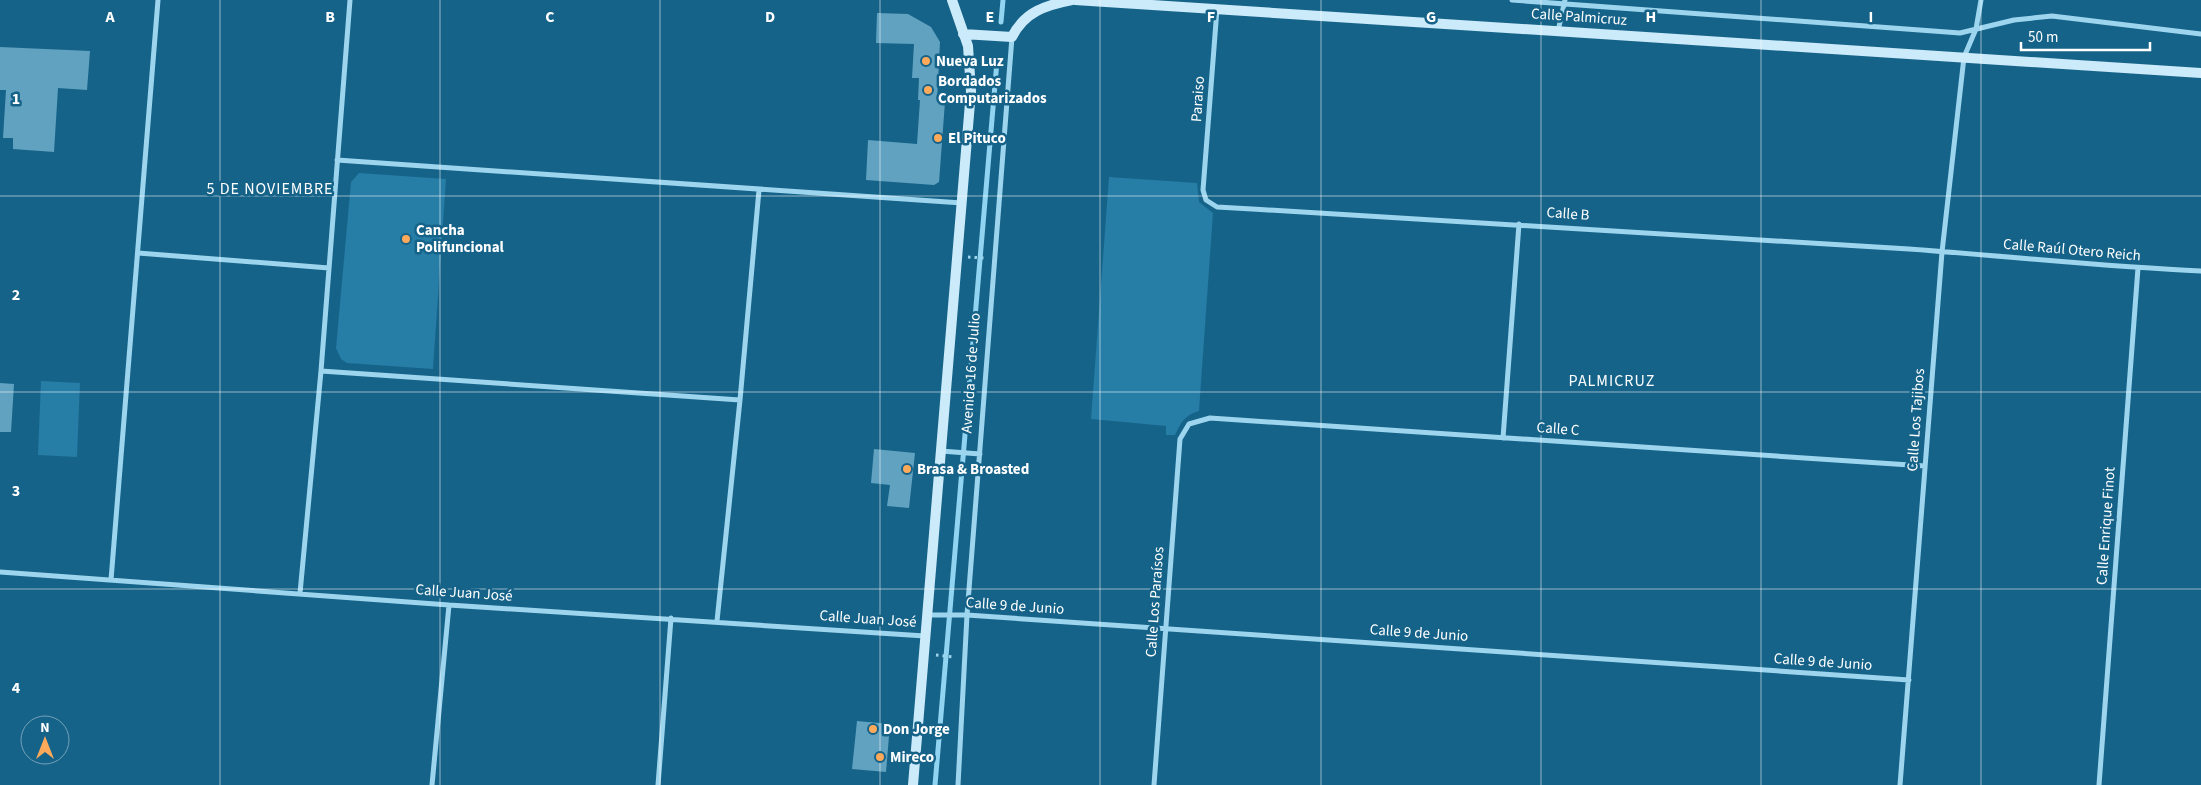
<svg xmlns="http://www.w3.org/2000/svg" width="2201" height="785" font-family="'Source Sans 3',sans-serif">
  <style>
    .green { fill: #267da6 }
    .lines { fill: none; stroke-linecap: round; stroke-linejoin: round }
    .stream { stroke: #90d4f1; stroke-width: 5 }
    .building { fill: #61a2c0 }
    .path { stroke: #9ed5ee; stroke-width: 3; stroke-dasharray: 2.5 4; stroke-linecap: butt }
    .street { stroke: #9ed5ee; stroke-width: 5 }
    .secondary { stroke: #cbeafa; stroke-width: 10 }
    .grid { fill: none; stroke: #fff; stroke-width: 1; stroke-opacity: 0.55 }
    .poi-dot { fill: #ffa95b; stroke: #166389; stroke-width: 2 }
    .labels { text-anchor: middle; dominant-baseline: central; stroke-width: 5; stroke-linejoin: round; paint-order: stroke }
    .street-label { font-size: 15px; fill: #fff; stroke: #166389 }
    .poi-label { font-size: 15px; font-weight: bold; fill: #fff; stroke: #166389; text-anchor: start }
    .neighbourhood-label { font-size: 16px; letter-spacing: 1px; fill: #fff; stroke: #166389 }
    .grid-label { font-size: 16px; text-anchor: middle; font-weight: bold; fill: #fff; stroke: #166389; stroke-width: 5; stroke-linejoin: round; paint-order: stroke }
  </style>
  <rect width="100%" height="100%" fill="#166389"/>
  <path class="green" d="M359,173L446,179L433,369L347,363L341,359L336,348L351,182Z
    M1109,177L1197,183L1199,202L1213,213L1199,411C1185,415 1181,422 1175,435H1166V426L1091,419Z
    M41,381L80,383L77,457L38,455Z"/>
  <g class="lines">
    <path class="stream" d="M1001,22L1003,0
      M935,785L997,61"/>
  </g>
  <path class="building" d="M877,13L908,14L931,27L940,42L937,101L945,102L939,182L934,185L866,180L868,140L917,144L920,100H918L919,78H912L914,44L876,43Z
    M0,47L90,51L87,90L58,88L54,152L13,149V138H3L6,90H0Z
    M0,383L14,384L11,432H0Z
    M874,449L915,453L909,508L887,506L890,485L871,483Z
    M857,721L890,724L886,772L852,769Z"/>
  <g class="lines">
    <path class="path" d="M968,257L985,258
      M936,655L954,657"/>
    <path class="street" d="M1512,0L1960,33L2014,20L2052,16L2201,34
      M1217,9L1203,190L1206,200L1217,207C1448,220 1679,234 1909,249C2007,256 2104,267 2201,271
      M1558,31L1565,0
      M337,160L962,203
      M138,253L329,268
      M321,371L740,400
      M1503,438L1519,224
      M941,451L980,454
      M0,572L449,605L925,636
      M111,580L158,0
      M300,593L321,371L350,0
      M928,615H967L1909,680
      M717,621L740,400L759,190
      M432,785L449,605
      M658,785L671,618
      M958,785L967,615L1012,37
      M1154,785L1180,439L1189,424L1210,418L1925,466
      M1900,785L1942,252L1964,57L1976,29L1981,0
      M2099,785L2138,268"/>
    <path class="secondary" d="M1075,0L2201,73
      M963,34L1012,37C1024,12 1046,5 1072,0
      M913,785L971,91L968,46L952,0"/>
  </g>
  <path class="grid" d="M220,0V785M440,0V785M660,0V785M880,0V785M1100,0V785M1321,0V785M1541,0V785M1761,0V785M1981,0V785M0,196H2201M0,392H2201M0,589H2201"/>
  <g class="poi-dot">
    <circle cx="926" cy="61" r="5"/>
    <circle cx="928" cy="90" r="5"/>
    <circle cx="938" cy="138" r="5"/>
    <circle cx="406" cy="239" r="5"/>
    <circle cx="907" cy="469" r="5"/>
    <circle cx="873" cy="729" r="5"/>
    <circle cx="880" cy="757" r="5"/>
  </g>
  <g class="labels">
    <g class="street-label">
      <text transform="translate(1579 17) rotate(4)">Calle Palmicruz</text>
      <text transform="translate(1198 99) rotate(-86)">Paraiso</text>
      <text transform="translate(1568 214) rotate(4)">Calle B</text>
      <text transform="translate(2072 250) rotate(5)">Calle Raúl Otero Reich</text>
      <text transform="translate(971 373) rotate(-86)">Avenida 16 de Julio</text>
      <text transform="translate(1916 420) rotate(-86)">Calle Los Tajibos</text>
      <text transform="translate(1558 429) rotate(4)">Calle C</text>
      <text transform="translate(2106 526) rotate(-86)">Calle Enrique Finot</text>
      <text transform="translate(464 593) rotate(4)">Calle Juan José</text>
      <text transform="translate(1155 602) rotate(-86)">Calle Los Paraísos</text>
      <text transform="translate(1015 606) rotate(4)">Calle 9 de Junio</text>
      <text transform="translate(868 619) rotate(4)">Calle Juan José</text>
      <text transform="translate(1419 633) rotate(4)">Calle 9 de Junio</text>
      <text transform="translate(1823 662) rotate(4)">Calle 9 de Junio</text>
    </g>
    <g class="poi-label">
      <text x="936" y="61">Nueva Luz</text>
      <text x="938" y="81">Bordados<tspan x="938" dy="17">Computarizados</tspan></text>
      <text x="948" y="138">El Pituco</text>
      <text x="416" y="230">Cancha<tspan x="416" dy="17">Polifuncional</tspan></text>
      <text x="917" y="469">Brasa &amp; Broasted</text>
      <text x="883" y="729">Don Jorge</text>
      <text x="890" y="757">Mireco</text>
    </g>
    <g class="neighbourhood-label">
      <text x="270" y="189">5 DE NOVIEMBRE</text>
      <text x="1612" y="381">PALMICRUZ</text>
    </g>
  </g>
  <g class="grid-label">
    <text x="110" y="22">A</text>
    <text x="330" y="22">B</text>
    <text x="550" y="22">C</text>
    <text x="770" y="22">D</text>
    <text x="990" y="22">E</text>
    <text x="1211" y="22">F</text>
    <text x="1431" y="22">G</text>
    <text x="1651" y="22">H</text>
    <text x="1871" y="22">I</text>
    <text x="16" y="104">1</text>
    <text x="16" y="300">2</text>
    <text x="16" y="496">3</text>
    <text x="16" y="693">4</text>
  </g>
  <g transform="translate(45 740)"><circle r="24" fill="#166389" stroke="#73a1b8"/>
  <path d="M0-4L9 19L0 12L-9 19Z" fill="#ffa95b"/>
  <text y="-8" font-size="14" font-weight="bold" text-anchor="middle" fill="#ffffff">N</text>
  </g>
  <path d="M2021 42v8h129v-8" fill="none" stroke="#ffffff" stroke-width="2.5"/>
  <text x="2028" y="42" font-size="15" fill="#ffffff" stroke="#166389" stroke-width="4" paint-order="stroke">50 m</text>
</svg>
